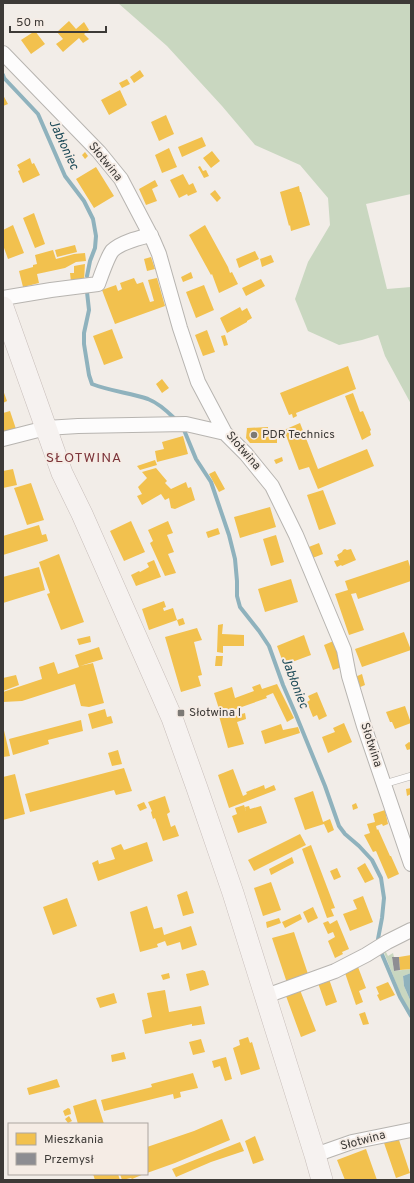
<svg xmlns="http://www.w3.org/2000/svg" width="414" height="1183" font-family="Overpass,sans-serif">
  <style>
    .green { fill: #c9d7c0 }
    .water { fill: #8fb2bd }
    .homes { fill: #f2c14e }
    .industry { fill: #8d8d92 }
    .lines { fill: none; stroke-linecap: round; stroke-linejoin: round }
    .stream { stroke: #8fb2bd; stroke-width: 4 }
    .lane-casing { stroke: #b7b4b0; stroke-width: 8 }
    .street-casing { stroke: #b7b4b0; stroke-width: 16 }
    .primary-casing { stroke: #c8beba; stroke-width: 22 }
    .lane { stroke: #fdfcfc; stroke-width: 7 }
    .street { stroke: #fdfcfc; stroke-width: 14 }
    .primary { stroke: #f6f2f0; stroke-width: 21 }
    .poi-dot { fill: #7c7975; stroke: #f5ece5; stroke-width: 1.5 }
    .labels { text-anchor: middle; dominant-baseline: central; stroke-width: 4; stroke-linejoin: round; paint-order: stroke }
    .street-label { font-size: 12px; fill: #3d3a37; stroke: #f5ece5 }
    .poi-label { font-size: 12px; fill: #3d3a37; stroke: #f5ece5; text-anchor: start }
    .water-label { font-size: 13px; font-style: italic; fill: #1d4b59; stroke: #f5ece5 }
    .quarter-label { font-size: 14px; letter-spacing: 1px; fill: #7d353a; stroke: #f5ece5 }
  </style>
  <rect width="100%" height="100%" fill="#f2ede8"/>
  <path class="green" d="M118,3H411V194L366,204L387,289L411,287V404L385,356L378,335L362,340L339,345L308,331L295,299L308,262L330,225L328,198L300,165L255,145L222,106L167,46Z
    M383,950H385L388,956L393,953L394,957L392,958L394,971L411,969V973L403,976L404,986L411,1002V1013L401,996Z"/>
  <path class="water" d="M411,973V1002L404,986L403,976Z"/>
  <path class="homes" d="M69,21L76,29L84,22L89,30L84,34L89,39L83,43L79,38L63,52L56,44L63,39L57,32Z
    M35,31L45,44L31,54L21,40Z
    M140,70L144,76L134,83L130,77Z
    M127,79L130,84L122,88L119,83Z
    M120,90L127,105L109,115L101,100Z
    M3,95L8,104L3,106Z
    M166,115L174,134L159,141L151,122Z
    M202,137L206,146L182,157L178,147Z
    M169,148L177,167L162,173L155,155Z
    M212,151L220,161L211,168L203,158Z
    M85,152L88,156L85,159L82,155Z
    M30,158L32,164L34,163L40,175L23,183L18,171L20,170L17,165Z
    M200,166L203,171L206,170L209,176L204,178L198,167Z
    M96,167L114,196L94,208L76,179Z
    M183,174L189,185L193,183L197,192L188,196L187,194L179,198L170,180Z
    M155,180L158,186L152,189L157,201L146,205L139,189Z
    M299,186L300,192H301L310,225L291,231L290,225L289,226L280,192Z
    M215,190L221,198L217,202L210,194Z
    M34,213L45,244L35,248L23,218Z
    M13,225L24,253L8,259L3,245V230Z
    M205,225L228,267L230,273L232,272L238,284L219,293L212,274L211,275L189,235Z
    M75,245L77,252L57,257L55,250Z
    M53,250L56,259L74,254L85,253L86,261L76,262L65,268L37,274L39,283L23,287L19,271L33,267V265L37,264L35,255Z
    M255,251L259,259L239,268L236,259Z
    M271,255L274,262L262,267L260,259Z
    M151,257L155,269L147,271L144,259Z
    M85,264L84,281L71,282L70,273H74V266Z
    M191,272L193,278L183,282L181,277Z
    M134,278L137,284L143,282L150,302L154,301L148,280L157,278L165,306L115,324L102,290L116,285L118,291L122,289L120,283Z
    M261,279L265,286L246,296L242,288Z
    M204,285L214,310L196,318L186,292Z
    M240,307L242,311L247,308L252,318L247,321V322L227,333L220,318Z
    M112,329L123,358L104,365L93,336Z
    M207,330L215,352L203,356L195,335Z
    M225,335L228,345L224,346L221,336Z
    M348,366L356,389L296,413L297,416L293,418L292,414L289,415L280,393Z
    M162,379L169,388L162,393L156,384Z
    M3,390L7,401L3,403Z
    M353,393L360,412L363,411L371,430L370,431L371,435L362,440L345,396Z
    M10,411L16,429L3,433V413Z
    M300,423L318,469L367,449L374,466L318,489L309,467L299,470L284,430Z
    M268,427V430H277V443H250L246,438L247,428Z
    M183,436L188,454L157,462L155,451L164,449L162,442Z
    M282,457L283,461L276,464L274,460Z
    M155,460L157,465L140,470L137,466Z
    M156,468L167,481L165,483L171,489L186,482L188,488L191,487L195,500L175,509L171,508L169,498L165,500L161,494L142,505L137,496L142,494L138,487L147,478L142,472Z
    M13,469L17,485L3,488V471Z
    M215,471L225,489L219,492L209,474Z
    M31,483L44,520L27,525L14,488Z
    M323,490L336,524L319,530L307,495Z
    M270,507L276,527L240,538L234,517Z
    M131,521L145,552L124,561L110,531Z
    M168,521L173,533L167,535L174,552L168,554L176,573L165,576L150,543L153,541L148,530Z
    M39,525L42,535L46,534L48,541L3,555V536Z
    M218,528L220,534L208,538L206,532Z
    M276,535L284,562L271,566L263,539Z
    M319,543L323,554L310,559L306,548Z
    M345,549L347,550L351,549L356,560L342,566L341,565L337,567L334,561L339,560L337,555L342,552L343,550Z
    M59,554L84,622L61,630L47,594L50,593L39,562Z
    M154,560L161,577L136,586L131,575L139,571L140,572L149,567L147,563Z
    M408,560L411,570V581L358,599L356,593L351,594L364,630L349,635L335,594L348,590L345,581Z
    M39,567L45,590L3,603V577Z
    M291,579L298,602L265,612L258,589Z
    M164,601L166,607L163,608L164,611L173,608L177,620L183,618L185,624L179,626L177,620L149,630L142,609Z
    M223,624L222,634L244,635V646H223V653L217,652L218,625Z
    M197,628L202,640L194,642L202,675L198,676L201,686L181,692L165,637Z
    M404,632L411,650L362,667L355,649Z
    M304,635L311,655L284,665L277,646Z
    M90,636L91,642L79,645L77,639Z
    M336,640L345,666L333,670L324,645Z
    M99,647L103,659L80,666L93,663L104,703L89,707L81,706L75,684L22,701L3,702V692L42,679L39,667L54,662L58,674L79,667L75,655Z
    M216,656H223L222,666H215Z
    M362,674L365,685L358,688L355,677Z
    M16,675L19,685L3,691V678Z
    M260,684L262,689L277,684L294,718L287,722L273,693L266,696L267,698L233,710L235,716L245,713L246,719L237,722L244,744L228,748L217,709H219L214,693L232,687L235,698L254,691L252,687Z
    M317,692L327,716L319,720L317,715L313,717L307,702L310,700L308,696Z
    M405,706L411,723L395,729L392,722H390L386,712Z
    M105,709L107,717L111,716L113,723L92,729L88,714Z
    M81,720L83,731L48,740L49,744L13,755L9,739Z
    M344,723L352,742L328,753L322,737L335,732L333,728Z
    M281,724L283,730L298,727L300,733L265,744L261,731Z
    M3,726L10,756L3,757Z
    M409,742L411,743V749L407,750L405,745Z
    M118,750L122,764L112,766L108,753Z
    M124,768L132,791L116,795L114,790L30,812L25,794Z
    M233,769L243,796L247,794L246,792L264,785L265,789L274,785L276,790L229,808L218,775Z
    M15,774L25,814L3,820V777Z
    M411,788V794L407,796L406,789Z
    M313,791L323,822L330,819L334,830L328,833L324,824L305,830L294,798Z
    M165,796L170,812L167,814L171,827L175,825L179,836L163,841L155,818L153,819L151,812L152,811L148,802Z
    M144,802L147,808L140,811L137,805Z
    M356,803L358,808L353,810L352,805Z
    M244,805L246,811L245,807L249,806L250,809L261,806L267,823L238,833L232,816L237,814L235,808Z
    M385,810L388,824L383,826L382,824L376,826L377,830L378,829L390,856H391L399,874L388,879L376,851L373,852L364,835L370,833L367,824L375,822L373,814Z
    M300,834L306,845L254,871L248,860Z
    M147,842L153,861L98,881L92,863L98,860L99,864L115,859L111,848L121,844L124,850Z
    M311,845L335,908L331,909L334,916L327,918L302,849Z
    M292,857L294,863L271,875L269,869Z
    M365,863L374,879L365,883L357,868Z
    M337,868L341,877L334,880L330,871Z
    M271,882L281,910L263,916L254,888Z
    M187,891L194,913L183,916L177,895Z
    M363,896L373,922L350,931L343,914L357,909L353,900Z
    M67,898L77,926L53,935L43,907Z
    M147,906L154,929L162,927L164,935L191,926L197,945L182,950L180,942L167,946L165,941L157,944L158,947L140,952L130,912Z
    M313,907L318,918L308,923L303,912Z
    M300,914L302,919L285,928L282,922Z
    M279,918L281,923L267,928L266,922Z
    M337,920L349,949L342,952L343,954L335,958L328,941L335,937L333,932L328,934L323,923L328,921L330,924Z
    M294,932L309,977L287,983L272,938Z
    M411,955V969L400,970L399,957Z
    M358,967L366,988L359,991L363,1002L356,1005L345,973Z
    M203,970L204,971H205L209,985L190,991L186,974Z
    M169,973L170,978L163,980L161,975Z
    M329,979L337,1002L326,1006L318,983Z
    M388,982L395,995L380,1001L377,995L379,994L376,987Z
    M165,990L169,1012L201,1006L205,1024L192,1026V1024L145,1034L142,1020L152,1017L147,993Z
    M300,990L316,1031L301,1037L286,996Z
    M114,993L117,1003L100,1008L96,998Z
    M365,1012L369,1024L363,1025L359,1014Z
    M248,1037L250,1043L252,1042L260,1069L241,1075L233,1048L240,1045L239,1040Z
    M201,1039L205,1052L193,1055L189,1042Z
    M124,1052L126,1059L112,1062L111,1055Z
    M226,1057L232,1079L225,1081L220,1066L214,1068L212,1061Z
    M193,1073L198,1088L180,1092L181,1097L174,1099L173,1094L104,1111L101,1100L152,1087L151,1084Z
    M57,1079L60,1087L29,1095L27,1088Z
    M96,1099L104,1124H78L73,1106Z
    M68,1108L70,1109L71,1114L65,1116L63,1111Z
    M69,1116L72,1121L68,1123L65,1119Z
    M222,1119L230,1140L175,1163L147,1173V1147L194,1131Z
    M255,1136L264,1160L253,1164L245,1141Z
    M398,1137L410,1173L396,1178L383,1140Z
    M240,1142L244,1151L211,1162L176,1177L172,1169Z
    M366,1149L377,1180H345L337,1160Z
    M93,1174H118L120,1180H95Z
    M120,1174H144L132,1179L131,1178L122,1180Z"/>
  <path class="industry" d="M392,957H399L400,970L394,971Z"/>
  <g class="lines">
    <path class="stream" d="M3,75L4,78L38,114L65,176L84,201L93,219L96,236L95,248L90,261L87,276
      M87,292L89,310L84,333V344L89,375L92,384C110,391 130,393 148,399C158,403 166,410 174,418
      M184,430L196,459L211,482L229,535L235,559L237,581V596L240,607L259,631L269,646L283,685L296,715L325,786L339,826L345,834L359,846L372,860L381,878L384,898L382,918L378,939
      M381,952L400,997L411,1016"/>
    <defs>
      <path id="lane" d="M384,784L411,776"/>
      <path id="street" d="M3,53L99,152L121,179L153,240L159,254L180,328L198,382L225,433L246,454L272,486L296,535L344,650L349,676L364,726L411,864
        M3,298L51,290L98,284C101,276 107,258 112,251C121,242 139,238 151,235
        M3,439L46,428L78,426L186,424L225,433
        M266,996L335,971L366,955L387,942L411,930
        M315,1155L352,1142L411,1130"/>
      <path id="primary" d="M3,307L62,473L82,514L172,718L197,788L233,893L315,1155L322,1180"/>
    </defs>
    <use href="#lane" class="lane-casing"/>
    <use href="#street" class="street-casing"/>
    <use href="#primary" class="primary-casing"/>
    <use href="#lane" class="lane"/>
    <use href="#street" class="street"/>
    <use href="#primary" class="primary"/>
  </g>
  <g class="poi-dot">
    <circle cx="254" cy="435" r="4"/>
    <rect x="177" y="709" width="8" height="8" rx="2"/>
  </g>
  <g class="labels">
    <g class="street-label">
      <text transform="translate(105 162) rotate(51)">Słotwina</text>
      <text transform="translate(243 451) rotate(49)">Słotwina</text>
      <text transform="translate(371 745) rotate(72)">Słotwina</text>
      <text transform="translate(363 1141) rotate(-15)">Słotwina</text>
    </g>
    <g class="poi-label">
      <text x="262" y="435">PDR Technics</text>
      <text x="189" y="713">Słotwina I</text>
    </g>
    <g class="water-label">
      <text transform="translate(63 145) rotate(65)">Jabłoniec</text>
      <text transform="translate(294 683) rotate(69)">Jabłoniec</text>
    </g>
    <g class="quarter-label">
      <text x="84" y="458">SŁOTWINA</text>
    </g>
  </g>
  <rect width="414" height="1183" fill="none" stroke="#3d3a37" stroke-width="8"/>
  <rect x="8" y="1123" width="140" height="52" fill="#f5ece5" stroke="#aba59f"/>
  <rect x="16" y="1133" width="20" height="12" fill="#f2c14e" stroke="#aba59f"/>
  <text x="44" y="1143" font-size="12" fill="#3d3a37">Mieszkania</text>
  <rect x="16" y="1153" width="20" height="12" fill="#8d8d92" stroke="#aba59f"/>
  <text x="44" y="1163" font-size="12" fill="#3d3a37">Przemysł</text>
  <path d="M10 26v6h96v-6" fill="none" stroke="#3d3a37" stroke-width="2"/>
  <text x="16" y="26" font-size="12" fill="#3d3a37" stroke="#f5ece5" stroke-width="3" paint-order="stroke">50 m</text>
</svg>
